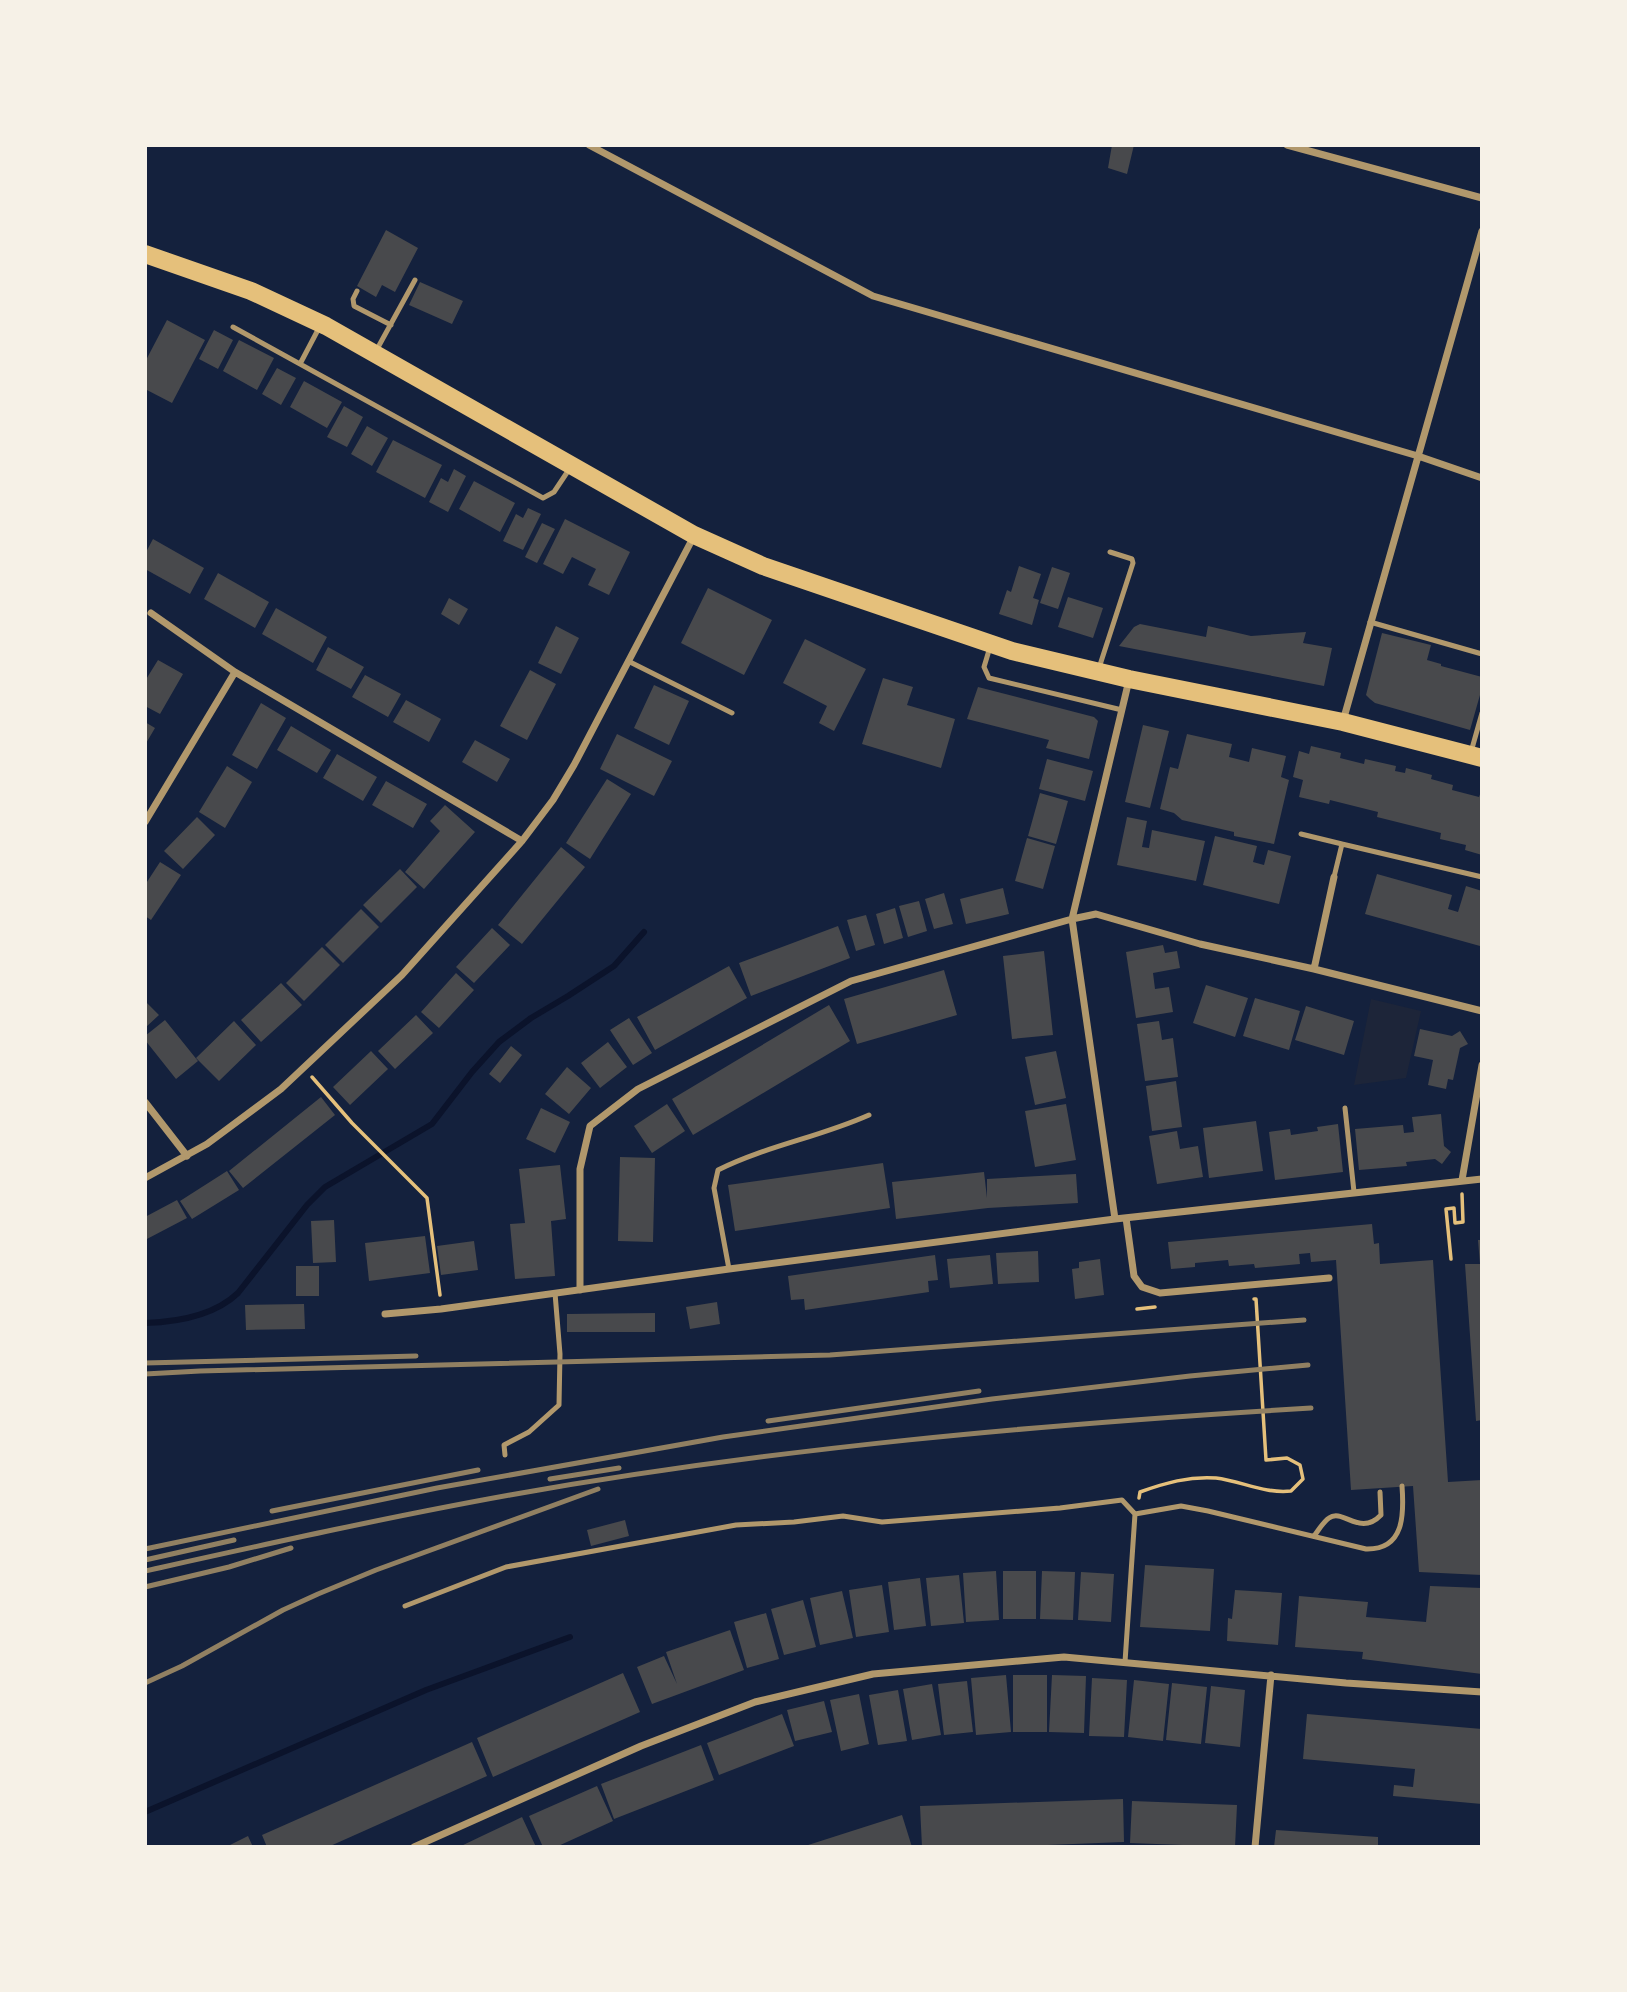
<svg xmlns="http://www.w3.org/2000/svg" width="1627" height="1992" font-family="Roboto,sans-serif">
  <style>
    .green { fill: #1d2539 }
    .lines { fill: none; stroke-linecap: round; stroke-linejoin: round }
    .stream { stroke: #0b132b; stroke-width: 6 }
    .building { fill: #48494c }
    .path { stroke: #e5c07b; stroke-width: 3.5 }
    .service { stroke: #b1986c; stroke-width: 5 }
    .minor { stroke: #b1986c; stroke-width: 7 }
    .primary { stroke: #e5c07b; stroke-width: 18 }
    .rail { stroke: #918062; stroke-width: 5 }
  </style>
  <rect width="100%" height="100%" fill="#14213d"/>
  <path class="green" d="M1371,999L1421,1011L1406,1078L1354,1085Z"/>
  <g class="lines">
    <path class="stream" d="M145,1323C177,1322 215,1315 238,1293L307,1205L325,1187L432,1124L472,1072L499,1042L531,1018L568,996L614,966L644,932
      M145,1812L426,1690L570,1637"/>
  </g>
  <path class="building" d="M1112,145H1134L1127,174L1108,168Z
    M386,230L418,248L395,292L382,285L376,297L357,286Z
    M420,282L463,301L452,324L409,305Z
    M167,320L205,340L172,403L145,389V362Z
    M214,330L233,340L218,369L199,359Z
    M239,340L274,358L257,390L223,371Z
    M277,368L296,378L281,405L262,394Z
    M304,381L342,402L327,428L290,407Z
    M344,406L363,417L347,447L327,437Z
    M367,426L388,438L372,466L351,454Z
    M393,440L442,465L425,498L376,472Z
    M454,469L466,476L448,512L429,502L441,478L448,482Z
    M474,481L515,503L500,532L459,509Z
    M528,508L541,514L523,550L503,541L516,514L523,518Z
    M565,519L630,552L609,595L588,585L596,569L572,557L563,574L543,564Z
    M542,523L555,529L537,563L525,557Z
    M153,539L204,568L190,594L145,569V554Z
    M1019,566L1041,574L1033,598L1039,600L1032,625L999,614L1007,590L1011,592Z
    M1052,567L1070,573L1058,609L1040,603Z
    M218,573L269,602L255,628L204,599Z
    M708,588L772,620L744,675L681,643Z
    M1068,597L1103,608L1093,638L1058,627Z
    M449,598L468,609L459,625L441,614Z
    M276,608L327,637L313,663L262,634Z
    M1140,624L1206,637L1208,626L1251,636L1306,632L1303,643L1332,648L1324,686L1119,646L1134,627Z
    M556,626L579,638L561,674L538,663Z
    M1382,633L1431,645L1427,660L1441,664V666L1482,677V688L1470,730L1375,703L1370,699L1366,695Z
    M805,639L866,669L834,731L819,723L827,706L783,683Z
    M328,647L364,667L351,689L316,670Z
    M158,660L183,674L160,714L145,706V681Z
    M530,670L556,684L527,740L500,726Z
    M365,675L401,694L388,717L352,697Z
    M883,678L913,687L907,705L955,719L941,768L862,744Z
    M654,685L689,701L669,745L634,728Z
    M978,687L1094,717L1098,721L1089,759L1046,748L1049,740L967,719Z
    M406,700L441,719L429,742L393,722Z
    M261,703L286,718L257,769L232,755Z
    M145,722L155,728L145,745Z
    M1143,725L1169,731L1150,808L1125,802Z
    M291,726L331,750L317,773L277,750Z
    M617,734L672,761L654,796L600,769Z
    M1187,734L1232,744L1229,757L1249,762L1252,748L1286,756L1281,777L1289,780L1274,844L1234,836V832L1182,820L1174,813L1160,809L1170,767L1178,769Z
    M475,740L510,759L497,782L462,762Z
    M1311,746L1341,753L1340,758L1364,764L1365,759L1396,766L1395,771L1405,773L1406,768L1432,775L1431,779L1453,785L1452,790L1479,797L1482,789V855L1465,850L1466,845L1440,839L1441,833L1377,817L1378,812L1330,800L1329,804L1299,797L1303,780L1293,777L1299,751L1309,754Z
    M337,754L377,777L363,801L323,778Z
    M1047,759L1093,771L1085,801L1039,789Z
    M227,766L252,782L225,828L199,812Z
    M607,779L631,794L590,859L566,843Z
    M386,781L427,804L413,828L372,805Z
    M1040,793L1068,801L1056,844L1028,836Z
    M445,805L475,832L424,889L405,872L440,831L430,821Z
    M197,817L215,835L183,869L164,851Z
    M1127,817L1147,821L1142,847L1149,848L1152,830L1205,841L1196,881L1117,865Z
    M1215,836L1257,846L1253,862L1264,865L1268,850L1291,856L1279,904L1203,885Z
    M1027,838L1055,846L1043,889L1015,881Z
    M561,847L585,867L522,944L498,925Z
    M160,862L181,875L151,920L145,916V885Z
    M400,869L417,887L381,923L363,905Z
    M1377,874L1452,895L1448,909L1458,912L1466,886L1482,891V938L1480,946L1365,914Z
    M1003,888L1009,914L966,924L960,899Z
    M944,893L953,924L934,929L925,899Z
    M919,901L927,931L908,937L899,906Z
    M895,908L903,938L884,944L876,914Z
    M361,909L379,927L343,963L325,945Z
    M866,915L875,945L856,951L847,920Z
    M838,926L850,958L751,996L739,963Z
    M492,928L510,945L474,983L456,967Z
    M1163,945L1165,953L1177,951L1180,968L1153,973L1155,989L1169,987L1173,1012L1136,1018L1126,952Z
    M322,947L340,965L304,1001L286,983Z
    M1044,951L1053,1035L1012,1039L1003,956Z
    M729,966L747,998L655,1050L637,1017Z
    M944,970L957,1015L857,1044L844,999Z
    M456,973L474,990L439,1028L421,1012Z
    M281,983L302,1005L261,1042L241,1020Z
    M1206,985L1248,998L1235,1037L1193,1023Z
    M1255,998L1300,1011L1289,1050L1243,1036Z
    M145,1001L159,1015L145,1028Z
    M829,1005L850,1041L693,1135L672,1099Z
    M1306,1006L1354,1021L1344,1055L1295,1040Z
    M416,1015L433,1033L395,1069L378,1051Z
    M629,1018L652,1053L633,1065L610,1030Z
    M165,1020L198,1061L176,1079L145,1040V1036Z
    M234,1021L256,1045L219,1081L196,1058Z
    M1159,1021L1162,1040L1173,1038L1178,1077L1145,1081L1137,1024Z
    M1420,1029L1452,1036L1460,1031L1468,1044L1460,1048L1453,1080L1448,1079L1446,1089L1428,1085L1433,1060L1414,1056Z
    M608,1042L627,1067L600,1088L581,1063Z
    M511,1046L522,1055L500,1083L489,1074Z
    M371,1051L388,1069L350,1105L333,1087Z
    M1056,1051L1066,1098L1035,1105L1025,1057Z
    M567,1067L591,1088L569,1114L545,1094Z
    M1176,1081L1182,1127L1152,1131L1146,1086Z
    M321,1097L335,1115L243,1188L229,1171Z
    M667,1104L685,1131L652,1153L634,1126Z
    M1066,1104L1076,1160L1035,1167L1025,1111Z
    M541,1108L570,1122L555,1153L526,1139Z
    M1441,1114L1444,1146L1451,1152L1442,1164L1435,1159L1406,1162L1407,1166L1359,1170L1355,1129L1403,1125L1404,1133L1414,1132L1412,1117Z
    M1256,1121L1263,1171L1209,1178L1203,1128Z
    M1338,1124L1343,1172L1275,1180L1269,1132L1290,1129L1291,1135L1318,1131L1317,1127Z
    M1177,1131L1180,1149L1198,1146L1203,1177L1157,1184L1149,1136Z
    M620,1157L655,1158L653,1242L618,1241Z
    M883,1163L890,1208L735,1231L728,1185Z
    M560,1165L566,1219L551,1221L555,1276L515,1279L510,1224L525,1223L519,1169Z
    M227,1171L239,1190L192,1219L180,1201Z
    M984,1172L987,1198V1179L1076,1174L1078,1203L988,1208L896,1219L892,1182Z
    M177,1200L187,1218L145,1240V1217Z
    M334,1220L336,1262L313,1263L311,1221Z
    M1372,1224L1374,1244L1379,1243L1380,1264L1433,1260L1448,1482L1482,1480V1575L1419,1572L1413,1486L1351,1490L1336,1260L1311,1262L1310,1253L1299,1254L1300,1264L1255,1268L1254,1264L1229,1266L1228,1260L1195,1263V1267L1171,1269L1168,1242Z
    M425,1236L430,1273L369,1281L365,1243Z
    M1478,1240H1482V1420L1476,1421L1465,1264H1480Z
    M474,1241L478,1270L441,1275L437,1246Z
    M1038,1251L1039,1282L998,1284L996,1253Z
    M935,1255L938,1280L928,1281L929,1292L805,1310L804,1299L791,1300L788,1276Z
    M990,1255L993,1284L950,1288L947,1259Z
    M1100,1259L1104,1295L1075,1299L1072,1269L1079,1268V1262Z
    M296,1266H319V1296H296Z
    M717,1302L720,1324L690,1329L686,1307Z
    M304,1304L305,1329L246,1330L245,1305Z
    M655,1313V1332H567V1314Z
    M625,1520L629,1536L591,1546L587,1530Z
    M1145,1565L1214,1569L1210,1631L1140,1627Z
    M996,1571L999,1620L966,1622L963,1573Z
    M1003,1571H1036V1619H1003Z
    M1042,1571L1075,1572L1073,1620L1040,1619Z
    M1081,1572L1114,1574L1111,1622L1078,1620Z
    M959,1575L964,1623L931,1626L926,1578Z
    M920,1578L926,1626L894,1630L888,1582Z
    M882,1585L889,1632L856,1637L849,1590Z
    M1430,1586L1482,1588V1674L1362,1659L1363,1652L1295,1647L1299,1596L1368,1602L1366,1617L1426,1622Z
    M1235,1590L1282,1593L1278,1645L1227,1641L1228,1618L1232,1619Z
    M842,1591L853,1638L820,1645L810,1598Z
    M803,1600L816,1647L784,1655L771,1609Z
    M766,1613L779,1659L747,1668L734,1622Z
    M730,1630L744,1670L652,1704L637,1667L664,1656L677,1684L666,1652Z
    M623,1673L640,1712L493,1777L477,1738Z
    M1006,1675L1011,1732L976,1735L971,1678Z
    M1013,1675H1047V1732H1013Z
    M1052,1675L1086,1676L1084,1733L1049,1732Z
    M1092,1678L1127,1680L1124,1737L1089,1736Z
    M1134,1680L1169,1684L1163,1741L1128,1737Z
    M967,1681L973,1732L944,1735L938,1684Z
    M1172,1683L1207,1687L1201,1744L1166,1740Z
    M932,1684L941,1735L912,1740L903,1689Z
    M1211,1686L1245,1690L1240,1747L1205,1743Z
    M898,1690L907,1741L878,1745L869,1695Z
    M859,1694L869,1744L841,1751L830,1700Z
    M824,1701L832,1732L795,1741L787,1710Z
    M782,1714L794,1746L719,1775L707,1743Z
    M1307,1714L1482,1729V1804L1393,1796L1394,1785L1413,1787L1415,1769L1303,1759Z
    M472,1742L487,1776L328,1847H267L262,1835Z
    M701,1745L714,1780L614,1819L601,1784Z
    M597,1786L613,1821L556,1847H543L529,1816Z
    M1123,1799L1124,1842L1000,1847H922L920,1806Z
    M1132,1801L1237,1805L1235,1847L1130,1843Z
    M902,1815L912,1847H805V1846Z
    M522,1817L536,1847H459L484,1835Z
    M1276,1830L1378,1837V1847H1274Z
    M248,1836L253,1847H226Z"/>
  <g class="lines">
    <path class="path" d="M312,1077L352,1123L427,1198L440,1295
      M1451,1259L1446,1209L1454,1208L1455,1223L1463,1222L1462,1194
      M1137,1309L1155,1307
      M1139,1498L1140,1492C1165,1483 1189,1476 1216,1478C1241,1481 1265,1494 1291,1491L1303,1479L1300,1465L1287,1458L1266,1460L1256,1299H1254"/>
    <path class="service" d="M357,291L353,299L354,306L391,325
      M233,327L543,498L554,492L570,468
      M376,351L415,280
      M300,364L320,326
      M1370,622L1482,654
      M990,647L984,667L989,678L1122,710
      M628,661L732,713
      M1099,668L1133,563L1132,559L1110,552
      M1471,752L1482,713
      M1301,834L1342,844
      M1334,877L1342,844L1482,877
      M1345,1108L1354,1192
      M729,1269L714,1188L718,1170C766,1146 820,1137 869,1115
      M505,1455L504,1445L529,1432L559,1405L560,1354L555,1293
      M1135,1514L1181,1506L1208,1511L1366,1549C1405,1550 1404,1513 1402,1486
      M1314,1536C1318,1531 1323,1522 1329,1518C1343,1508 1360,1537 1381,1515L1380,1492
      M405,1606L506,1567L736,1525L794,1522L843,1516L882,1522L1060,1508L1122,1500L1135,1514L1125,1662"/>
    <path class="minor" d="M589,145L873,296L1418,456L1482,478
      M1287,145L1482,198
      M151,613L235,672L522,841
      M1343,721L1482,231
      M145,822L235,672
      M1314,969L1334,877
      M145,1102L187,1156
      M145,1178L207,1144L281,1089L402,975L522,841L553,800L574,765L694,536
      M1462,1180L1482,1065
      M1126,1218L1134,1276L1142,1287L1160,1293L1329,1278
      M1115,1219L1072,919L1129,680
      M580,1290V1169L590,1126L638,1089L851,981L1072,919L1096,914L1200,944L1314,969L1482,1011
      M385,1314L441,1309L729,1269L1115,1219L1482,1179
      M414,1847L641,1746L755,1702L873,1674L1064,1657L1346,1683L1482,1692
      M1255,1847L1271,1675"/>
    <path class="primary" d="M145,254L251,291L326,326L694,535L763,566L1012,651L1129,679L1343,722L1482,758"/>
    <path class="rail" d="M145,1363L416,1356
      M145,1374L200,1371L830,1355L1304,1320
      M768,1421L979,1391
      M550,1479L619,1468
      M272,1511L478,1470
      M145,1549L437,1488L723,1437L992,1399L1190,1376L1308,1365
      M145,1560L234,1540
      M145,1571C267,1544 388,1517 510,1495C774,1448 1044,1424 1311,1408
      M145,1587L229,1567L291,1548
      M145,1683L182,1666L283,1610L318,1594L376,1570L598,1489"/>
  </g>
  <rect width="1627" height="1992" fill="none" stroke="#f6f1e7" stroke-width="294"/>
</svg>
